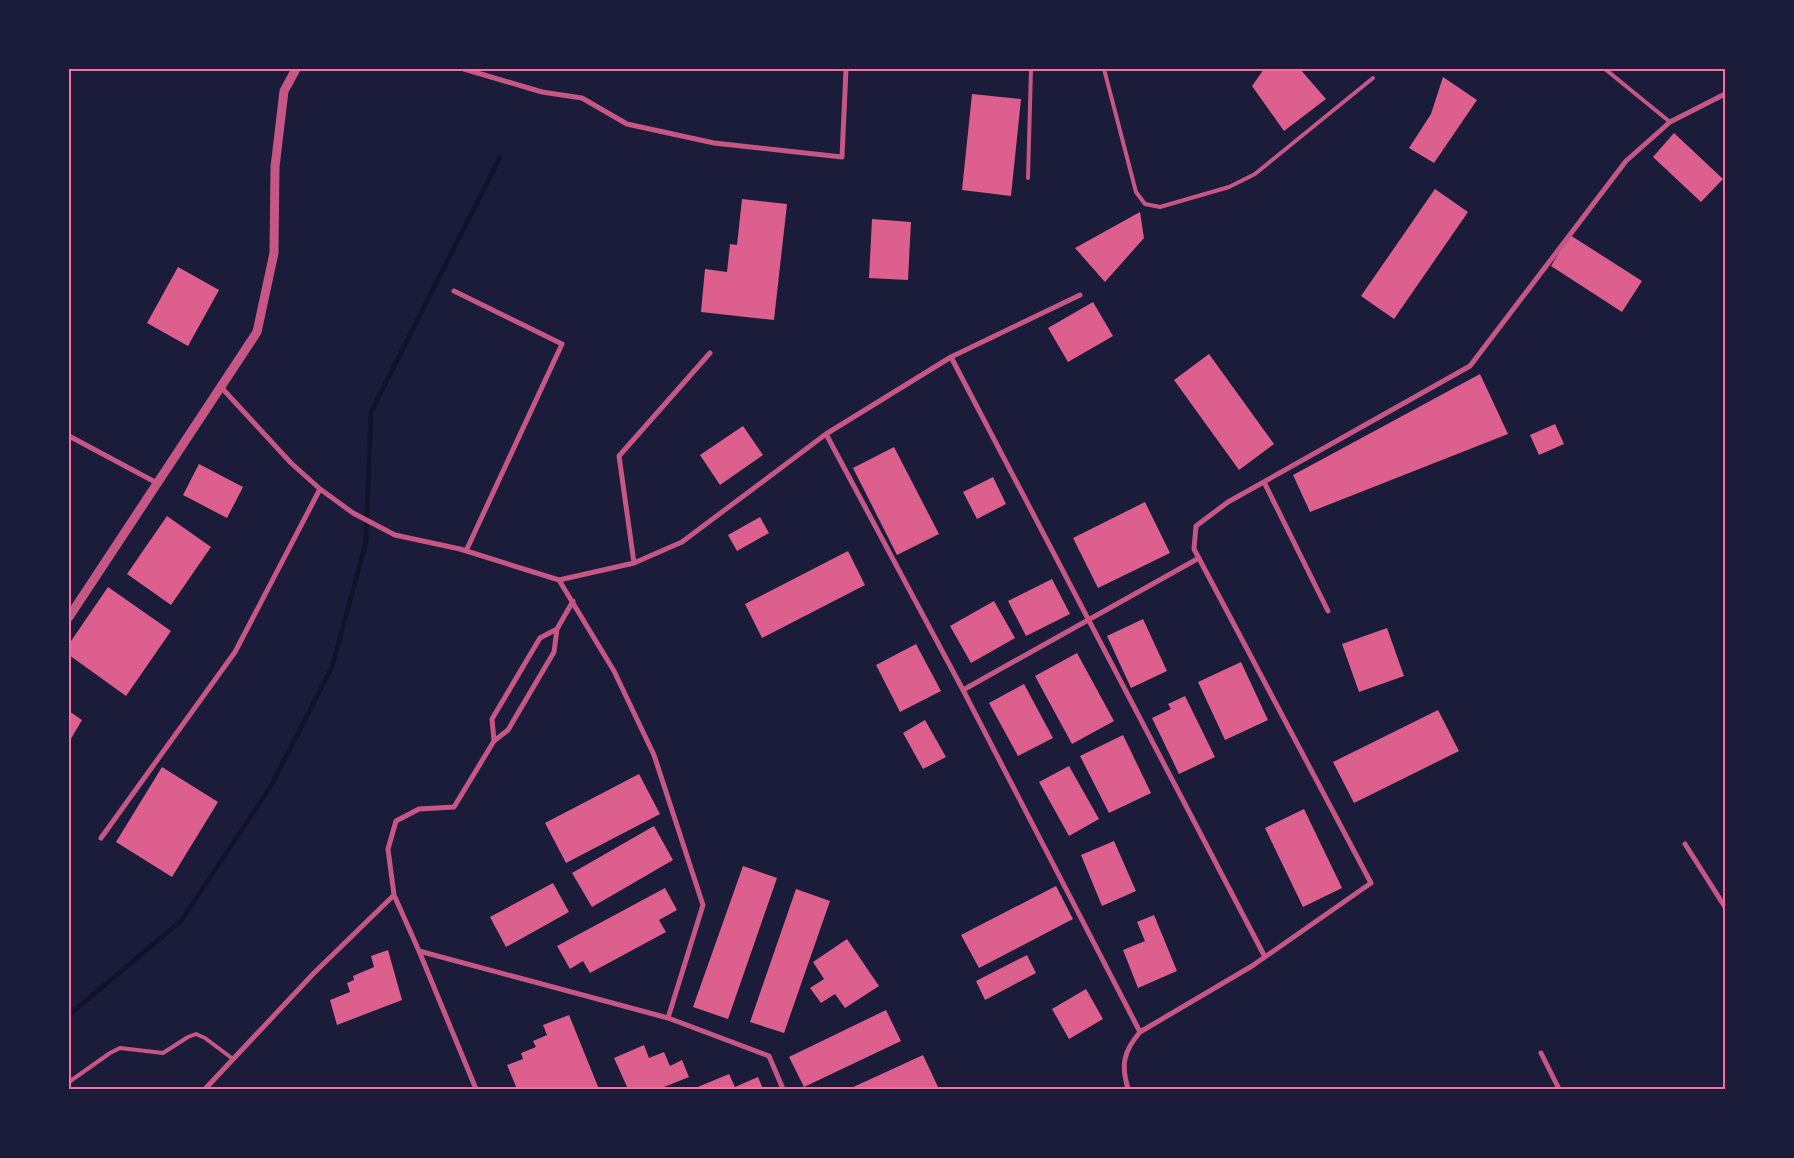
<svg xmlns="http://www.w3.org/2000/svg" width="1794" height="1158" font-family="Georgia,serif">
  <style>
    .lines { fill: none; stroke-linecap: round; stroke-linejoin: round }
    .stream { stroke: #12122b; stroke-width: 4.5 }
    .building { fill: #dd5f8e }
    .service { stroke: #c65784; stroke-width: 4 }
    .minor { stroke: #c65784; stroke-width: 5 }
    .tertiary { stroke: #c65784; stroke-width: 9 }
    .neatline { fill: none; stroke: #ff6b9d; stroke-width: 2 }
  </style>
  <rect width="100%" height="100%" fill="#1b1b3a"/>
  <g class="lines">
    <path class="stream" d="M69,1015L181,921L271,786L332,667L366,542L371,412L500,157"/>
  </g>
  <path class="building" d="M1264,69H1300L1326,99L1284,131L1252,86Z
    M1443,77L1477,100L1434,163L1409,148L1431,114Z
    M972,94L1021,99L1011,196L962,190Z
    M1674,133L1723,179L1701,202L1653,157Z
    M1435,189L1468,212L1394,319L1361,296Z
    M742,199L787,204L774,320L701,312L705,269L727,272L730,244L737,245Z
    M1140,212L1144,238L1105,282L1075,248Z
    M872,219L911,222L908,280L869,278Z
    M1570,235L1642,281L1622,312L1551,266Z
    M178,267L219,290L188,346L147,323Z
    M1093,302L1113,336L1068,362L1048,328Z
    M1209,354L1274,444L1239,470L1174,380Z
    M1480,374L1508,434L1310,512L1293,475Z
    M1555,424L1564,444L1539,455L1530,435Z
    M743,426L763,455L720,485L700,455Z
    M894,447L939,534L897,555L853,468Z
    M199,464L243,487L227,518L183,495Z
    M993,477L1006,504L977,519L963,492Z
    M1145,502L1170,553L1098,588L1073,538Z
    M167,516L211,547L171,605L127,574Z
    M760,517L769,533L737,551L728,535Z
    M848,551L865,585L762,638L745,604Z
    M1052,579L1070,614L1026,636L1008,601Z
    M108,587L171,631L126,696L69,655V644Z
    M994,601L1015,638L971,663L950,626Z
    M1143,619L1167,671L1131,688L1107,636Z
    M1387,628L1404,676L1359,692L1342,644Z
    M916,644L941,691L900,712L876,665Z
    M1077,653L1114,721L1072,744L1035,676Z
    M1241,662L1268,720L1225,740L1198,682Z
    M1024,684L1053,738L1018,756L989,703Z
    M1185,696L1215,757L1179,774L1152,718L1171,709L1168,704Z
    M1438,710L1459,751L1354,803L1333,762Z
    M69,711L82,720L69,742Z
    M925,720L946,757L923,769L903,733Z
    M1123,735L1151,793L1109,813L1080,756Z
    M1069,766L1099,819L1069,836L1039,782Z
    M162,767L218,802L172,877L116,842Z
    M639,774L660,814L566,863L545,823Z
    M1304,809L1342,888L1303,907L1265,828Z
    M654,826L673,860L592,907L572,873Z
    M1114,841L1136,891L1102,906L1081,855Z
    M743,866L777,878L728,1019L693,1007Z
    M553,883L569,912L506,947L490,917Z
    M1056,886L1073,919L979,968L961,935Z
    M665,888L677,910L659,920L666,932L590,973L583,961L570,969L557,946Z
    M796,889L830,901L784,1033L750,1022Z
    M1154,915L1177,971L1138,988L1123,950L1145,941L1137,922Z
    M847,939L879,986L845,1008L835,994L821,1003L810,988L824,979L813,962Z
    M388,950L402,1000L337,1025L330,1000L350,992L347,983L354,980L353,976L374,967L371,956Z
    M1027,955L1036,973L985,1000L976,981Z
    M1086,989L1103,1019L1069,1039L1052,1009Z
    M886,1010L901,1041L804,1087L789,1057Z
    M569,1015L599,1089H517L507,1065L523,1059L521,1053L536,1047L533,1041L547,1035L543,1025Z
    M644,1045L649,1058L664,1052L670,1066L682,1060L689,1077L664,1087L665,1089H628L614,1058Z
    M923,1055L939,1089H849Z
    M729,1074L735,1087L758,1077L763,1089H693Z"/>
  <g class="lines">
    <path class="service" d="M1104,69L1136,192L1145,204L1160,207L1229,187L1255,174L1373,78
      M1605,69L1670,122
      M1028,178L1031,69
      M69,1082L110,1053L120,1048L163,1053L188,1037L196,1034L205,1038L233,1059"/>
    <path class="minor" d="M464,69L542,92L582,98L627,124L714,143L842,157L846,69
      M454,291L562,344L466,551
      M951,357L1080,295
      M220,386L291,463L320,489L353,513L395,535L460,549L559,580L614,671L654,755L703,905L668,1018L769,1056L783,1089
      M826,434L963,690L1140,1032
      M69,436L157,483
      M1264,482L1328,611
      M634,563L619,456L710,353
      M559,580L634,563L682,542L826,434L951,357L1265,957
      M963,690L1199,558
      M494,741L508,730L554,652L557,629
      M101,838L235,652L320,489
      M1685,844L1725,907
      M394,895L419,951
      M1541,1053L1559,1089
      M205,1089L314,973L394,895L388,849L396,821L419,809L454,807L494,741L492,719L540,638L557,629L573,601
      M476,1089L419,951L668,1018
      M1128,1089C1121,1065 1123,1052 1140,1032L1252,966L1371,883L1194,549L1196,526L1228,502L1470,366L1626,161L1670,122L1725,94"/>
    <path class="tertiary" d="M69,617L257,332L274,253L275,167L284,91L296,69"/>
  </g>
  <rect width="1794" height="1158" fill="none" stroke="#1b1b3a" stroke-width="140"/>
  <rect x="70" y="70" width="1654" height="1018" class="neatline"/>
</svg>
